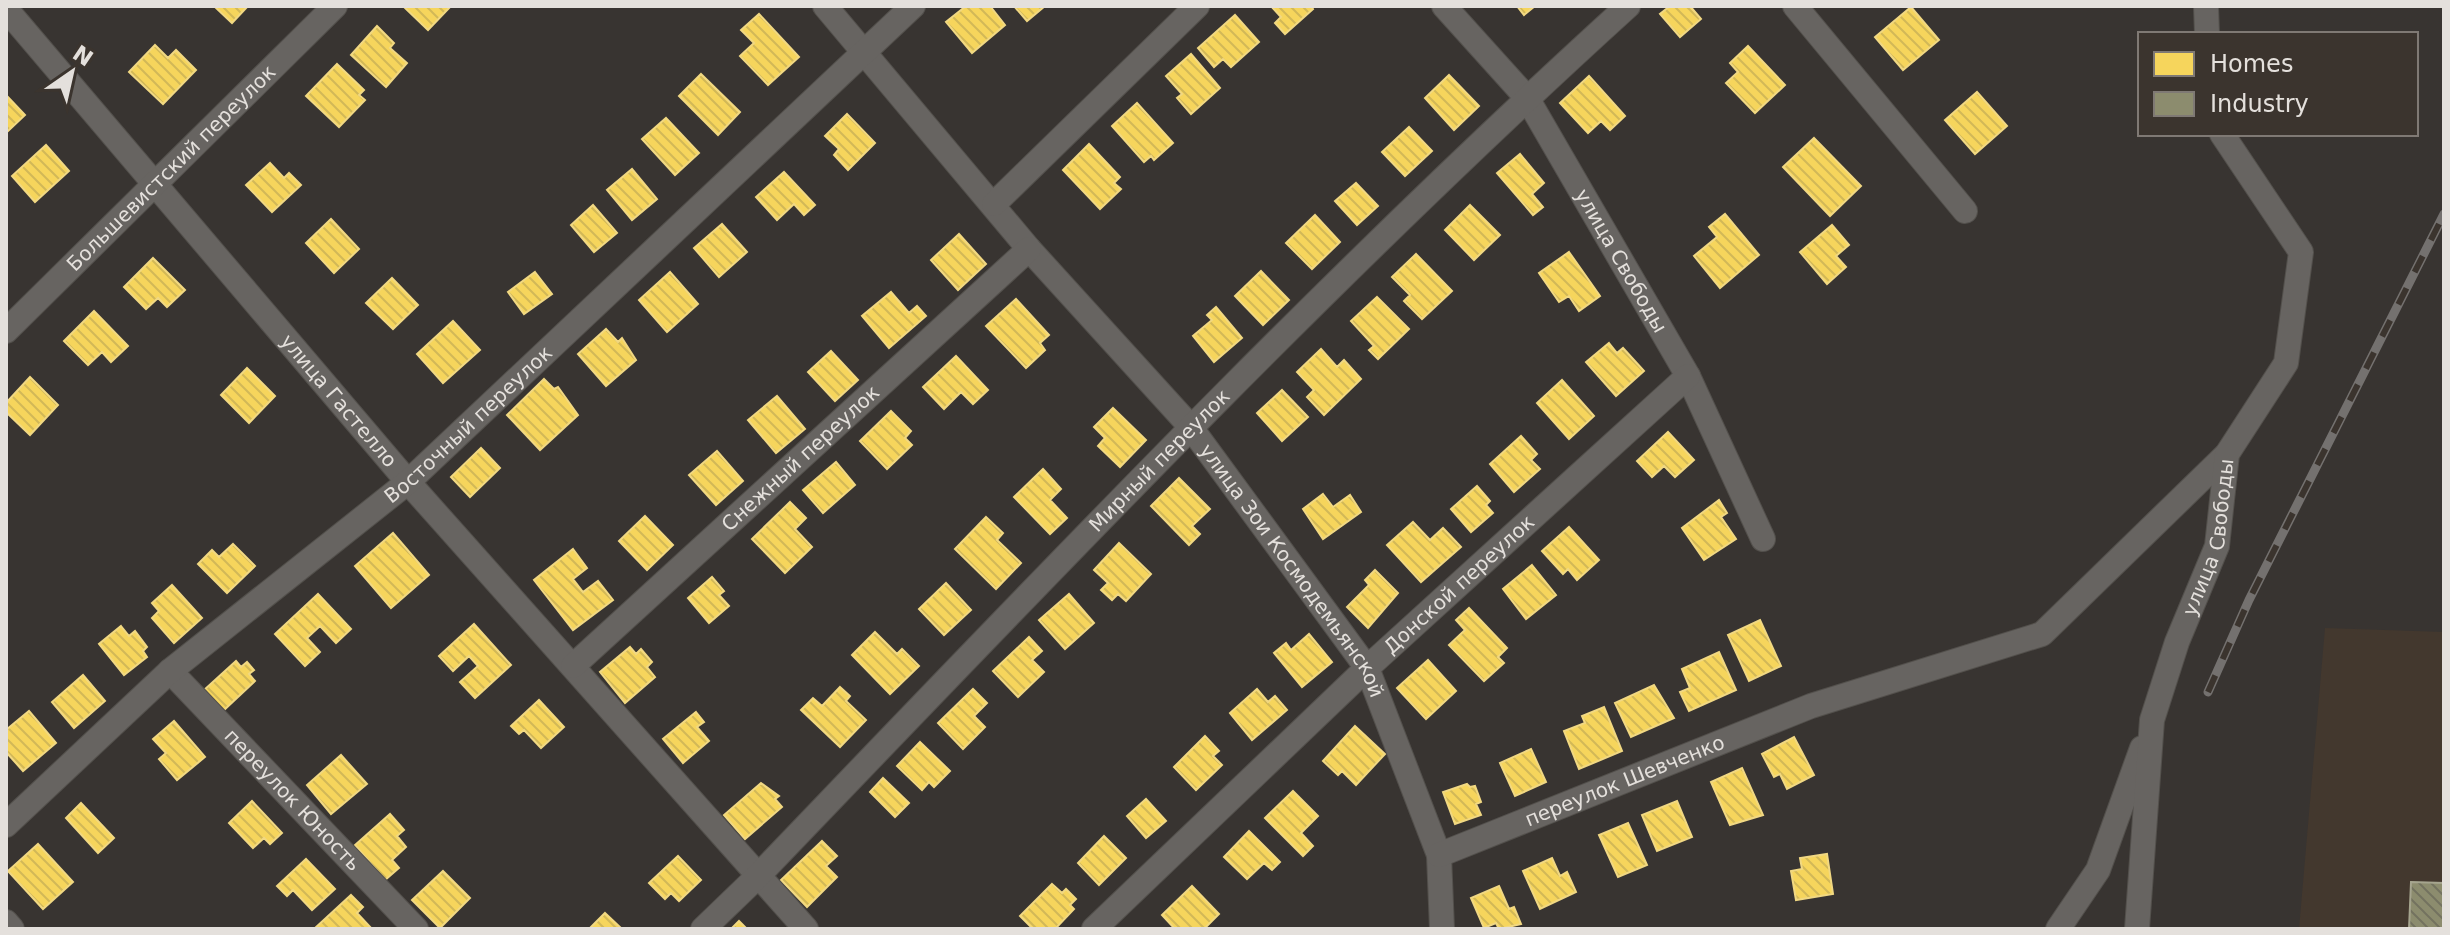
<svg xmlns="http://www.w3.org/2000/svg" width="2450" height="935" font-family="'DejaVu Sans',sans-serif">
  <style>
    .built { fill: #43382e }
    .homes { fill: url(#homes-back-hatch); stroke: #f1d882; stroke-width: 2 }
    .industry { fill: url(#industry-back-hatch); stroke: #a6a58f; stroke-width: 2 }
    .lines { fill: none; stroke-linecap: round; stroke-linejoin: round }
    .street-casing { stroke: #53504c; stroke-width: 26 }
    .street { stroke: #676461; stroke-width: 24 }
    .rail-casing { stroke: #74716f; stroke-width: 9 }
    .rail { stroke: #3b342e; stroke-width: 6; stroke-dasharray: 18; stroke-linecap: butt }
    .labels { text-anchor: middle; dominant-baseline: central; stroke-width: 8; stroke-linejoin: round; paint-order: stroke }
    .street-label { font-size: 20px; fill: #e4e0dc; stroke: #3b342e }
  </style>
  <defs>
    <pattern id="homes-back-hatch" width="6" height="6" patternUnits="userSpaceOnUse" patternTransform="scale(2)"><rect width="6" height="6" fill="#f6d55c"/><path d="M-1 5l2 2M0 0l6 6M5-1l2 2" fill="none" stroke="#d2b857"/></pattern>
    <pattern id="industry-back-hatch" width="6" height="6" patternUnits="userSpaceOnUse" patternTransform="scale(2)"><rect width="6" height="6" fill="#8c8c6e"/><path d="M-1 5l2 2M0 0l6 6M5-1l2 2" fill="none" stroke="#73725f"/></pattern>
  </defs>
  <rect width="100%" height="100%" fill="#383431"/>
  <path class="built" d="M2325,628L2444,632V929H2299Z"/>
  <path class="homes" d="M214,6H248L232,23Z
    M403,6H451L428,30Z
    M966,6H990L1005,25L972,53L946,22Z
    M1014,6H1045L1027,21Z
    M1271,6H1311L1313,9L1285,34L1275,23L1281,17Z
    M1517,6H1535L1524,15Z
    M1670,6H1690L1701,19L1680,37L1660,14Z
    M1911,7L1939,40L1903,70L1875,37Z
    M759,14L799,57L768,85L740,56L754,43L741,30Z
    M1235,15L1259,42L1231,67L1223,59L1214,67L1198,48Z
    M377,26L394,43L390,48L407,63L386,87L351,55Z
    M155,45L168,58L176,50L196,70L163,104L129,72Z
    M1748,46L1785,85L1755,113L1726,83L1738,72L1730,63Z
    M1191,54L1220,88L1191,114L1177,98L1182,94L1166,76Z
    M337,64L364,90L359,95L365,100L339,127L306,96Z
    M701,74L740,112L718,135L679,96Z
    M1449,75L1479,106L1454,130L1425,98Z
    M1589,76L1625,116L1610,130L1601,121L1588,133L1560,103Z
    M1977,92L2007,126L1975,154L1945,120Z
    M6,95L25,115L6,133Z
    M1137,103L1173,143L1154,160L1151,156L1144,162L1112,126Z
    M847,114L875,143L848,170L834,155L839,149L825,136Z
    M666,118L699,153L675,175L642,139Z
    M1409,127L1432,151L1405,176L1382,152Z
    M1814,138L1861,186L1830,216L1783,167Z
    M1089,144L1120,177L1114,183L1121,189L1100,209L1063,170Z
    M46,145L69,171L35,202L12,176Z
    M1520,154L1544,183L1532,194L1543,207L1533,215L1497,173Z
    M270,163L284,178L289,173L301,185L272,212L246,185Z
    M632,169L657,199L632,220L607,190Z
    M784,172L815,205L804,215L794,204L777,220L756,197Z
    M1356,183L1378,206L1357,225L1335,201Z
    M593,205L617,233L594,252L571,225Z
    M1470,205L1500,235L1474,260L1445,230Z
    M1725,214L1759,255L1720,288L1694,256L1717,237L1709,227Z
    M1315,215L1340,242L1312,269L1286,243Z
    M331,219L359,249L334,273L306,243Z
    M722,224L747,252L719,277L694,248Z
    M1832,225L1849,245L1836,256L1846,267L1827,284L1800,252Z
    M959,234L986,264L958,290L931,260Z
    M1569,252L1600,296L1579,311L1569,296L1559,302L1539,273Z
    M1416,254L1452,291L1422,319L1404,301L1410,295L1392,277Z
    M153,258L185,290L167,307L158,298L146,309L124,287Z
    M1261,271L1289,300L1263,325L1235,296Z
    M535,272L552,294L524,314L508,292Z
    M670,272L698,304L667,332L639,300Z
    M392,278L418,305L393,329L366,303Z
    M891,292L909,313L917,306L926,316L889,348L862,316Z
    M1377,297L1409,329L1378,359L1369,350L1374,346L1351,321Z
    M1016,299L1049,335L1040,343L1045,350L1026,368L986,326Z
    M1216,307L1242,338L1214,362L1193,336L1212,320L1207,315Z
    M94,311L128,346L111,362L102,352L88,365L64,341Z
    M453,321L480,350L443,383L417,354Z
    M606,329L618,342L622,338L636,360L606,386L578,354Z
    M1609,343L1617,353L1623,348L1644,371L1616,396L1586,362Z
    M1321,349L1337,367L1344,360L1361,379L1324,415L1307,397L1314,390L1297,372Z
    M831,351L858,380L835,401L808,372Z
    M956,356L988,390L973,404L961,392L944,409L923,387Z
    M247,368L275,396L249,423L221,395Z
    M30,377L58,405L30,435L6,412V403Z
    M544,379L554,389L558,387L578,415L540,450L507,415Z
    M1562,380L1594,416L1569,439L1537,403Z
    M1282,390L1308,417L1282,441L1257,413Z
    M777,396L805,429L776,453L748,420Z
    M1113,408L1146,440L1120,467L1098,446L1105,438L1094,427Z
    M891,411L911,431L905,438L912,445L887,469L860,441Z
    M1668,432L1694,460L1675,477L1664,466L1652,477L1637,461Z
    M1521,436L1537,454L1531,460L1540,469L1514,492L1490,464Z
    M481,448L500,468L470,497L451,477Z
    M717,451L743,481L716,505L689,475Z
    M836,462L855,485L823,513L803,490Z
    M1043,469L1061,489L1050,500L1067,518L1050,534L1014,497Z
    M1179,478L1210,509L1192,526L1200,534L1189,545L1151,506Z
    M1477,486L1490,501L1486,505L1493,513L1471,532L1451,509Z
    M1323,494L1333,507L1350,495L1361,512L1323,539L1303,509Z
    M1719,500L1727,513L1721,517L1736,539L1704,560L1682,528Z
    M790,502L806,518L795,529L812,547L785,573L752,539Z
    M645,516L673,545L647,570L619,541Z
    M986,517L1003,533L997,540L1021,563L996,589L955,549Z
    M1413,522L1430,540L1443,528L1461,547L1421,582L1387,545Z
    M1569,527L1599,560L1577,580L1568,569L1563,574L1542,551Z
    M393,533L429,575L391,608L355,566Z
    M1119,543L1151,574L1126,601L1118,594L1112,600L1101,590L1108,583L1094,570Z
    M233,544L255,566L227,593L198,564L212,550L219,557Z
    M573,549L587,568L573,579L583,592L598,581L613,600L573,630L534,580Z
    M1532,565L1556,595L1526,619L1503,589Z
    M1375,570L1398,593L1368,628L1347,607L1369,585L1365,580Z
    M712,577L724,591L719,595L729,606L709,623L688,598Z
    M946,583L971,610L944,635L919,609Z
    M172,585L202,618L174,643L152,618L159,611L152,603Z
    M318,594L351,629L336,643L320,626L307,638L320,652L305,666L275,634Z
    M1069,594L1094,623L1065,649L1039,620Z
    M1469,608L1507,648L1498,657L1504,663L1484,681L1449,645L1465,630L1456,620Z
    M1760,620L1781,666L1749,681L1728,635Z
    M474,624L511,665L475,698L460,682L478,666L469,656L453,671L439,656Z
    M121,626L129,636L135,631L147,647L143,651L147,657L124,675L99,644Z
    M875,632L897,654L902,649L919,666L890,694L852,655Z
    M1309,634L1332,662L1302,687L1274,653L1286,643L1291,650Z
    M1029,637L1042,651L1032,660L1044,672L1018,697L993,671Z
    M630,647L636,654L641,649L652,662L647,667L655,677L625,703L600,672Z
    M1719,652L1736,690L1689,711L1680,692L1690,688L1682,669Z
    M1428,660L1456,691L1426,719L1397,688Z
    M236,661L241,667L247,662L254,670L249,674L255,681L223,711L204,690Z
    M83,675L105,701L74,728L52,702Z
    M1654,685L1674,718L1631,737L1615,703Z
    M840,687L850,696L846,701L866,720L840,747L801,710L813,698L822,706Z
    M973,689L987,703L974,716L985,727L963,749L938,723Z
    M1257,689L1268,702L1275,696L1287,710L1252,740L1230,713Z
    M539,700L564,727L541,748L524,730L519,734L511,726Z
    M1604,707L1622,751L1579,769L1564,731L1585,723L1582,716Z
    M29,711L56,743L23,771L6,752V730Z
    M696,712L704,722L697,727L709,741L683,763L663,739Z
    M174,721L205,757L177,780L159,759L166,753L153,739Z
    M1355,726L1385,754L1356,785L1342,771L1338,775L1323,761Z
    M1205,736L1219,751L1213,756L1222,765L1196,790L1174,767Z
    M1794,737L1814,775L1787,789L1780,774L1774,777L1762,754Z
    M920,742L950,771L934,787L929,782L922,790L897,766Z
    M1531,749L1546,782L1515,796L1500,763Z
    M341,755L367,784L331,814L307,785Z
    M1742,768L1763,815L1730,825L1711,782Z
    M883,778L909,803L895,817L870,792Z
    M761,783L779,796L775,799L782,807L745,839L724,815Z
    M1467,784L1470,787L1475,786L1481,802L1476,804L1481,815L1455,824L1443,792Z
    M1293,791L1318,816L1301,833L1313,846L1303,856L1265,818Z
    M1146,799L1166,821L1146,838L1127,816Z
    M252,801L282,833L270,844L264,838L253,848L229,823Z
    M1677,801L1692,837L1657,851L1642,815Z
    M81,803L114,838L98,853L66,818Z
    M390,814L404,830L397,836L406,847L392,860L399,868L385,880L355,845Z
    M1628,823L1647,865L1618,877L1599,835Z
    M1249,831L1280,862L1272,870L1264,863L1247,879L1224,857Z
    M1104,836L1126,858L1099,885L1078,863Z
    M822,841L837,856L826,866L837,877L807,907L781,880Z
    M38,844L73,882L43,909L8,871Z
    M1827,854L1833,894L1796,900L1791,871L1802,869L1800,858Z
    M678,856L701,880L679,901L671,893L665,899L649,883Z
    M1552,858L1560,876L1567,872L1576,892L1540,909L1523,871Z
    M306,859L335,889L312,910L293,890L287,896L277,886Z
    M443,871L470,898L440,928L412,900Z
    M1052,884L1062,893L1066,889L1076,899L1070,905L1074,909L1055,929H1033L1020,916Z
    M1192,886L1219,914L1204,929H1175L1162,915Z
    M1499,886L1509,909L1514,907L1521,924L1499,929L1496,923L1484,928L1471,898Z
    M351,895L363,907L357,913L372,929H314Z
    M605,913L622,929H589Z
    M739,921L747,929H731Z"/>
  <path class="industry" d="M2411,882L2444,883V929H2409Z"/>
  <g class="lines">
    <defs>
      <g id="street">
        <path id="s1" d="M825,6L1029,249L1189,425L1367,668L1439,855L1442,929"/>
        <path id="s2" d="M1444,6L1527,98L1688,376L1763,539"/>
        <path d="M1795,6L1965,211"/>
        <path d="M2206,6L2207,34"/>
        <path id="s3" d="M6,9L408,482L806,929"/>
        <path d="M994,204L1197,6"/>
        <path id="s4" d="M6,331L335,6"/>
        <path id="s5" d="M573,666L1029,249"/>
        <path id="s6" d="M170,671L416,929"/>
        <path id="s7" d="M6,825L170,671L408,482L913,6"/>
        <path id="s8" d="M1439,855L1811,706L2042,634L2227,454"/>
        <path d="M6,922L12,929"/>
        <path id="s9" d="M703,929L758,876C1042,580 1324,282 1628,6"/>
        <path id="s10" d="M1094,929L1367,668L1688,376"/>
        <path d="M2058,929L2098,870L2142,748"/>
        <path id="s11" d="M2137,929L2152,720L2177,642L2217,546L2227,454L2286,363L2301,252L2222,134"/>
      </g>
    </defs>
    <use href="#street" class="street-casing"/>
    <use href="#street" class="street"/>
    <defs>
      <path id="rail" d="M2208,692L2249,600L2444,214"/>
    </defs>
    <use href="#rail" class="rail-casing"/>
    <use href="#rail" class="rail"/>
  </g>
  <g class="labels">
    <g class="street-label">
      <text stroke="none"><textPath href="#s4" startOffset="232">Большевистский переулок</textPath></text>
      <text stroke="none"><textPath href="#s2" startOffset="312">улица Свободы</textPath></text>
      <text stroke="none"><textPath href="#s3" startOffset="514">улица Гастелло</textPath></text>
      <text stroke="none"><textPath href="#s7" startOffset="612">Восточный переулок</textPath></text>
      <text stroke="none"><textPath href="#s5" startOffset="308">Снежный переулок</textPath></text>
      <text stroke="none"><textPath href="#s9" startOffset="654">Мирный переулок</textPath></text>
      <text stroke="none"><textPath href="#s11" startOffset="402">улица Свободы</textPath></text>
      <text stroke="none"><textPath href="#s1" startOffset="734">улица Зои Космодемьянской</textPath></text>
      <text stroke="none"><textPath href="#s10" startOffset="502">Донской переулок</textPath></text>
      <text stroke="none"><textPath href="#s8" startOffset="200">переулок Шевченко</textPath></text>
      <text stroke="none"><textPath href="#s6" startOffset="178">переулок Юность</textPath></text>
    </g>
  </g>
  <rect width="2450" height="935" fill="none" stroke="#e4e0dc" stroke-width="16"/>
  <rect x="2138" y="32" width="280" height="104" fill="#3b342e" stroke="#7f7974" stroke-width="2"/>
  <rect x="2154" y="52" width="40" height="24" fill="#f6d55c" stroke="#7f7974" stroke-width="2"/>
  <text x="2210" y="72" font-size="24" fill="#e4e0dc">Homes</text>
  <rect x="2154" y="92" width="40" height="24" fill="#8c8c6e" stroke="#7f7974" stroke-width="2"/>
  <text x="2210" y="112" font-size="24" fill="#e4e0dc">Industry</text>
  <g transform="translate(72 72) rotate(34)" stroke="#3b342e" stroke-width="6" paint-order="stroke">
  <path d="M0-6L14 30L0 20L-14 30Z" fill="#e4e0dc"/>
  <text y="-12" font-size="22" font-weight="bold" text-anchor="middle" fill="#e4e0dc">N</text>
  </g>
</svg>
